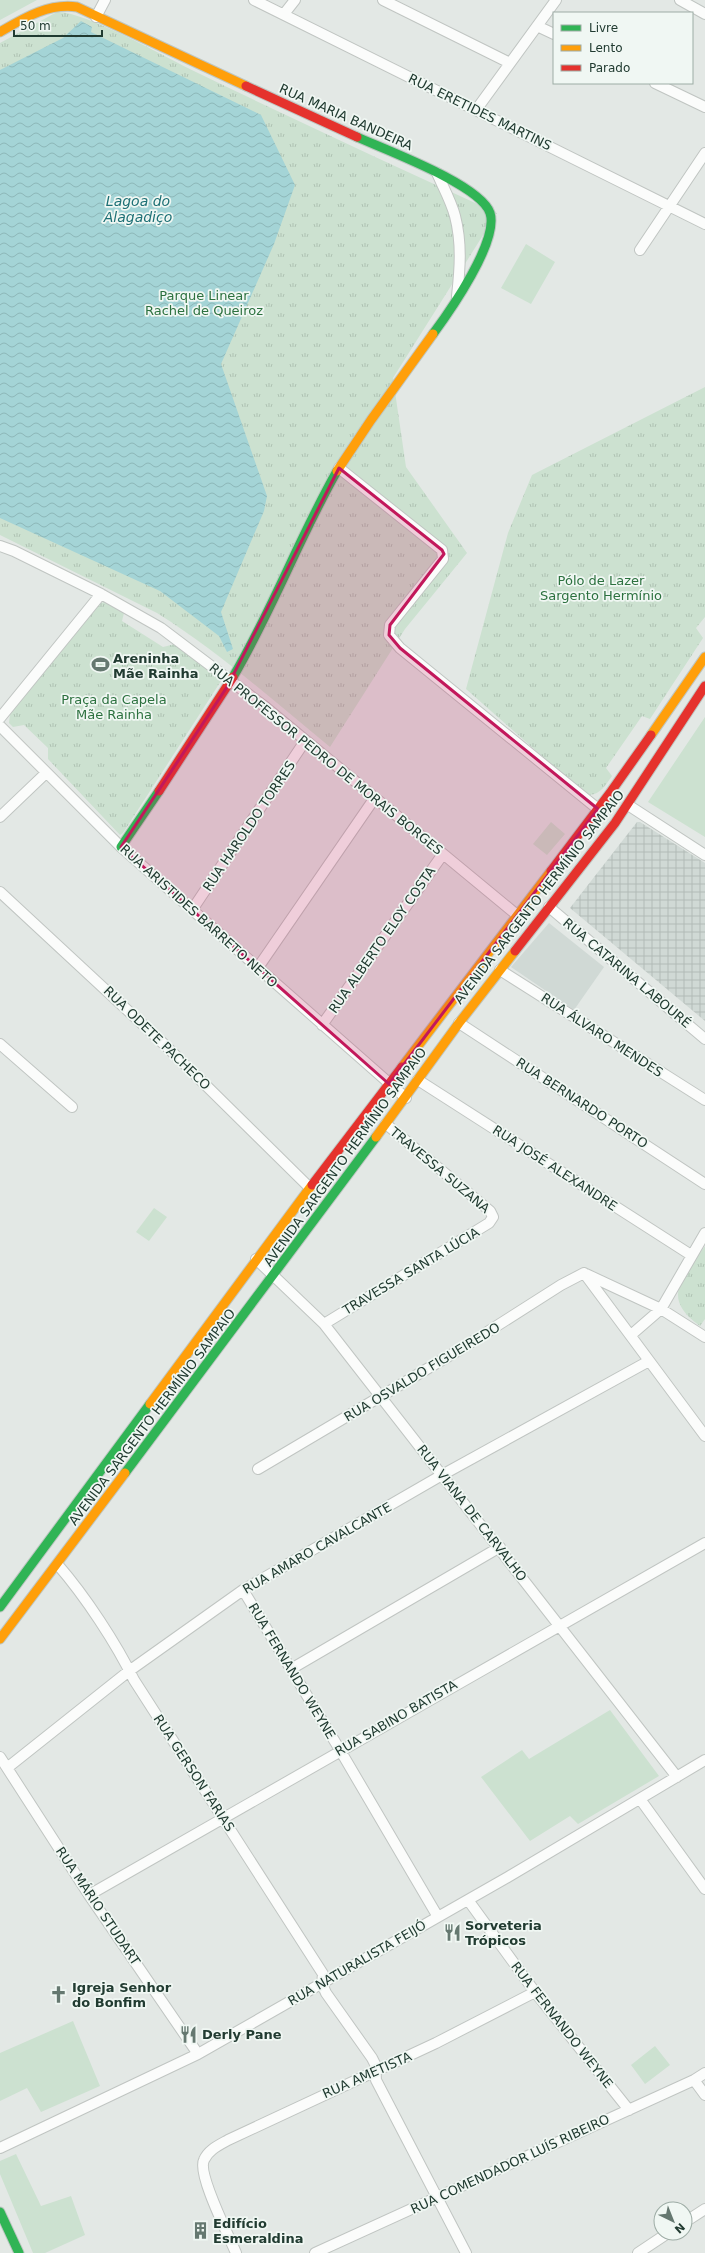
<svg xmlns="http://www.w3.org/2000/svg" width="705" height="2253" font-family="'DejaVu Sans',sans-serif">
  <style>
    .built { fill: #d0d9d5 }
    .industrial { fill: url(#industrial-grid) }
    .grass { fill: #cce1d0 }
    .park { fill: url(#park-tufts) }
    .water { fill: url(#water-waves) }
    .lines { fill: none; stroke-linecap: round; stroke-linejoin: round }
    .street-casing { stroke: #c0c5c2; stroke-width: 12 }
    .fast-casing { stroke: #bec6c2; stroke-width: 11 }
    .slow-casing { stroke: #bec6c2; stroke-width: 11 }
    .jam-casing { stroke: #bec6c2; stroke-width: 11 }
    .street { stroke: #fbfcfb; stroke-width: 10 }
    .fast { stroke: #30b455; stroke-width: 9 }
    .slow { stroke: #ff9f0a; stroke-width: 9 }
    .jam { stroke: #e5322d; stroke-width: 9 }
    .marked { fill: #c2185b; fill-opacity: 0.2; stroke: #c2185b; stroke-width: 3; stroke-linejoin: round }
    .labels { text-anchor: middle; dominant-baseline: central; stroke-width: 3.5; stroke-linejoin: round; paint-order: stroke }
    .street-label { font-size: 13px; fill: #213b31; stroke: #f0f7f3 }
    .park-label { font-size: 13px; fill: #2c713f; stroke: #f0f7f3 }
    .poi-label { font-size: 13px; font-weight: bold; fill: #213b31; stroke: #f0f7f3; text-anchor: start }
    .water-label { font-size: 14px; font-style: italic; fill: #1d7075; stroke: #f0f7f3 }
  </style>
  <defs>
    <pattern id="industrial-grid" width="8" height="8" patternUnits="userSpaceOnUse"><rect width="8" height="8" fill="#d0d9d5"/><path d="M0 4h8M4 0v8" fill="none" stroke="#b2bbb7"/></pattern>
    <pattern id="park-tufts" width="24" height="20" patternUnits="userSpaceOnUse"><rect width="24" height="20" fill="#cce1d0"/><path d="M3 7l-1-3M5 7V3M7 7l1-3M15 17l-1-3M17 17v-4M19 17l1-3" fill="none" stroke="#afc2b3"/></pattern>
    <pattern id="water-waves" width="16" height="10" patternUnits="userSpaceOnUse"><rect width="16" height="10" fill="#a4d4d6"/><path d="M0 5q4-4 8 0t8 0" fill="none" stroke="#8db7b8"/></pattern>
  </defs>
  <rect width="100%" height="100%" fill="#e3e8e5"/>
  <path class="built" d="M549,923L604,967L574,1010L511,967Z"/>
  <path class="industrial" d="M637,822H640L705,863V1021L570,908Z"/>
  <path class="grass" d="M0,0H37L0,20Z
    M526,244L555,262L531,304L501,288Z
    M705,717V837L648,802Z
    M551,822L565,834L547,855L533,844Z
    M154,1208L167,1217L149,1241L136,1232Z
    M610,1710L659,1776L578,1824L570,1816L530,1841L481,1777L522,1750L529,1759Z
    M73,2021L100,2086L41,2112L27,2088L0,2101V2053Z
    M655,2046L670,2065L645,2084L631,2065Z
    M16,2154L41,2206L71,2196L85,2235L45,2253H33L0,2174V2161Z"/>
  <path class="park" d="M57,12C85,11 169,59 198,73C297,121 397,167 497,213L393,378L406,467L467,553L405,629L330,747C274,701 219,652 157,613L0,535V43Z
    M705,387V617L696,628L703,638L650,719L642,716L606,768L612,776C605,786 598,798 585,794L466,689L508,533L532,475Z
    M104,602L124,613L122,621L163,647L175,644L218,675L221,681L123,833L120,835L48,759V748L24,725L13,727L9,723L10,714L99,604Z
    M705,1246V1319L700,1326C659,1297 684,1278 705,1246Z"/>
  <path class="water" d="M81,21L92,27L91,32L261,115L295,185L274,244L221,364L267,496L264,511L221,612L233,649L227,652L219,636L160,591L0,518V70L63,38Z"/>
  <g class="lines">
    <defs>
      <path id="street" d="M254,0L705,224
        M383,0L510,63
        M680,0L705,14
        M284,14L295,0
        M96,17L105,0
        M537,26L554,34
        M655,83L705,107
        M476,110L556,0
        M437,173C443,187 451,201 455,216C462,243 460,269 457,296
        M640,250L705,153
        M339,468L442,550L443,559L390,625L389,635L400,648L598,809
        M0,546L14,551L101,594L161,628L264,706L517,915
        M0,718L101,594
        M0,726L121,847L406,1098
        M628,805L705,855
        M0,817L46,773
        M0,892L166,1046L310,1188
        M549,907L705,1039
        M192,910L305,741
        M257,969L374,799
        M500,970L705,1100
        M459,1023L705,1184
        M322,1025L443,854
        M0,1044L72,1107
        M418,1080L691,1255
        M256,1259L324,1324L677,1777
        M584,1273L705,1436
        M586,1274L661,1309L705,1337
        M324,1324L489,1223L493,1217L490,1211L386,1124
        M631,1335L661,1309L705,1233
        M258,1469L459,1350L561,1285L584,1273
        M58,1565C85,1596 116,1643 134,1680L323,1974L322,1984L326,1993L372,2058L375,2064L376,2080L466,2253
        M243,1590L340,1750L438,1917
        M291,1669L500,1547
        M0,1757L89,1895L198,2054
        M7,1768L129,1671L243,1590L442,1475L649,1361
        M640,1799L705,1889
        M89,1895L705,1543
        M468,1900L535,1992L629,2110
        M694,2080L705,2095
        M0,2148L198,2054L508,1877L705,1760
        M685,2222L705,2209
        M236,2253C229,2236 197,2174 204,2160C208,2150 219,2145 228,2140L436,2043L535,1992
        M315,2253L694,2080L705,2073
        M638,2253L668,2233"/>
      <path id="fast" d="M357,137C386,150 481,185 490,213C499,241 450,311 433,334
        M233,677C272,611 299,538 337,471
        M121,847L159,791
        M125,1473L376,1137
        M0,1607L150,1404
        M0,2212L19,2253"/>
      <path id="slow" d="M0,32C24,18 48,3 77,7L246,86
        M337,471L371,420L433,334
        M651,735L705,657
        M402,1067L551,871
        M376,1137L459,1023L515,951
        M150,1404L312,1185
        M0,1639L125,1473"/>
      <path id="jam" d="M246,86L357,137
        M159,791L233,677
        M551,871L610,793L651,735
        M515,951L615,823L705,686
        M312,1185L402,1067"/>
    </defs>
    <use href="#street" class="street-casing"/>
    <use href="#fast" class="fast-casing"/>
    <use href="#slow" class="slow-casing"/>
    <use href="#jam" class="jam-casing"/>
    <use href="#street" class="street"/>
    <use href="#fast" class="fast"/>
    <use href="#slow" class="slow"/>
    <use href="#jam" class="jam"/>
  </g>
  <path class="marked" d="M339,468L442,550L444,554L390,625L389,635L400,648L598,809L389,1084L121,847L227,687Z"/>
  <defs>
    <symbol id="stadium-bare" viewBox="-9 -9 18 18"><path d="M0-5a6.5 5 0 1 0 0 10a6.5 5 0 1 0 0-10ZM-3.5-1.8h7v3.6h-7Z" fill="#657870" stroke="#f0f7f3" stroke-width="2.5" paint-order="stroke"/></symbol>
    <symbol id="restaurant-bare" viewBox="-9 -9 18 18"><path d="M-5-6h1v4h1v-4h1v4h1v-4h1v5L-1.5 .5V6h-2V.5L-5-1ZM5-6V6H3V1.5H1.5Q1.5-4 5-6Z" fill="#657870" stroke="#f0f7f3" stroke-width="2.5" paint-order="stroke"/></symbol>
    <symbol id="church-bare" viewBox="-9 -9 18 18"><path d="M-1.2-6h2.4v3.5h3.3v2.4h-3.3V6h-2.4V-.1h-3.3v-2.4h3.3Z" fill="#657870" stroke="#f0f7f3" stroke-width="2.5" paint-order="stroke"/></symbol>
    <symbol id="building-bare" viewBox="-9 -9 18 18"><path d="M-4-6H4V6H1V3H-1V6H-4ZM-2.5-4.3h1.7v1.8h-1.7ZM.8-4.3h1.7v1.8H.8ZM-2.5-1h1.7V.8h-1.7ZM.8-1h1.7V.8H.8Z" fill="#657870" stroke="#f0f7f3" stroke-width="2.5" paint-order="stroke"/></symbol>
  </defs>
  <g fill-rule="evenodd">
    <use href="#stadium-bare" x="88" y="652" width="25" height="25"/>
    <use href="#restaurant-bare" x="440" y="1920" width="25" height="25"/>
    <use href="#church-bare" x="46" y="1982" width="25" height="25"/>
    <use href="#restaurant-bare" x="176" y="2022" width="25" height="25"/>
    <use href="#building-bare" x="188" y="2218" width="25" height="25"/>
  </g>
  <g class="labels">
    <g class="street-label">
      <text transform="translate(480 112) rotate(26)">RUA ERETIDES MARTINS</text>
      <text transform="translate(346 117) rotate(24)">RUA MARIA BANDEIRA</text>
      <text transform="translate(326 759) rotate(39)">RUA PROFESSOR PEDRO DE MORAIS BORGES</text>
      <text transform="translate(249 826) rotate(-56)">RUA HAROLDO TORRES</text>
      <text transform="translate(539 897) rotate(-52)">AVENIDA SARGENTO HERMÍNIO SAMPAIO</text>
      <text transform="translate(199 916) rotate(42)">RUA ARISTIDES BARRETO NETO</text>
      <text transform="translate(382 940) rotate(-55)">RUA ALBERTO ELOY COSTA</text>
      <text transform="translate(627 973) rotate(40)">RUA CATARINA LABOURÉ</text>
      <text transform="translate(602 1035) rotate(33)">RUA ÁLVARO MENDES</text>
      <text transform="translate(157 1038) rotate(44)">RUA ODETE PACHECO</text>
      <text transform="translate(582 1103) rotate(33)">RUA BERNARDO PORTO</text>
      <text transform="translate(345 1157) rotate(-54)">AVENIDA SARGENTO HERMÍNIO SAMPAIO</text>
      <text transform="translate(555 1168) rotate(33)">RUA JOSÉ ALEXANDRE</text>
      <text transform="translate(440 1170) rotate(40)">TRAVESSA SUZANA</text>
      <text transform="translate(411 1271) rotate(-31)">TRAVESSA SANTA LÚCIA</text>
      <text transform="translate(422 1372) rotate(-31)">RUA OSVALDO FIGUEIREDO</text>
      <text transform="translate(152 1417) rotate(-53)">AVENIDA SARGENTO HERMÍNIO SAMPAIO</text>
      <text transform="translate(472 1513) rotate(52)">RUA VIANA DE CARVALHO</text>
      <text transform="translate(317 1548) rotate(-30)">RUA AMARO CAVALCANTE</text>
      <text transform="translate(292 1671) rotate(59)">RUA FERNANDO WEYNE</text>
      <text transform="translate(396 1718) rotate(-30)">RUA SABINO BATISTA</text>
      <text transform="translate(194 1773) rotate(57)">RUA GERSON FARIAS</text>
      <text transform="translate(98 1906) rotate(56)">RUA MÁRIO STUDART</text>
      <text transform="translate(357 1963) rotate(-30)">RUA NATURALISTA FEIJÓ</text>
      <text transform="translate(562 2025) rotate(52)">RUA FERNANDO WEYNE</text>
      <text transform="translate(367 2075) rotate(-24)">RUA AMETISTA</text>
      <text transform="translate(510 2164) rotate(-25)">RUA COMENDADOR LUÍS RIBEIRO</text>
    </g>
    <g class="park-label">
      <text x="204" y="295">Parque Linear<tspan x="204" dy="15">Rachel de Queiroz</tspan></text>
      <text x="601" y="580">Pólo de Lazer<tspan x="601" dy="15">Sargento Hermínio</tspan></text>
      <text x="114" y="699">Praça da Capela<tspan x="114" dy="15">Mãe Rainha</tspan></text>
    </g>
    <g class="poi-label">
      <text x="113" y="658">Areninha<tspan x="113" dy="15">Mãe Rainha</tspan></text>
      <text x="465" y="1925">Sorveteria<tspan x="465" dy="15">Trópicos</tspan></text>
      <text x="72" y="1987">Igreja Senhor<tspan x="72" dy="15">do Bonfim</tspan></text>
      <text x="202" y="2034">Derly Pane</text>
      <text x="213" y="2223">Edifício<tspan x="213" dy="15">Esmeraldina</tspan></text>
    </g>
    <g class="water-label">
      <text x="138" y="201">Lagoa do<tspan x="138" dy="16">Alagadiço</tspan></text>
    </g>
  </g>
  <rect x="553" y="12" width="140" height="72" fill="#f0f7f3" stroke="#9daca5"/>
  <rect x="561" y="25" width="20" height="6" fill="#30b455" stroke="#9daca5"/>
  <text x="589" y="32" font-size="12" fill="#213b31">Livre</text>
  <rect x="561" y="45" width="20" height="6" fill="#ff9f0a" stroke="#9daca5"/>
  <text x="589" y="52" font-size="12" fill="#213b31">Lento</text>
  <rect x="561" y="65" width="20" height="6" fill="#e5322d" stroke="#9daca5"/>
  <text x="589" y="72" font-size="12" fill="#213b31">Parado</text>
  <g transform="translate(673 2221) rotate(137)"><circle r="19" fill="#f0f7f3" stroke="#9daca5"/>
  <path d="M0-3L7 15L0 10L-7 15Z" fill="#657870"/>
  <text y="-6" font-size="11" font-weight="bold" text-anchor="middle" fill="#213b31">N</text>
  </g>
  <path d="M14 30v6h88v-6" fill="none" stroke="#213b31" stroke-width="2"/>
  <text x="20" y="30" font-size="12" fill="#213b31" stroke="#f0f7f3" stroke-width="3" paint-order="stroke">50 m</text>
</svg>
